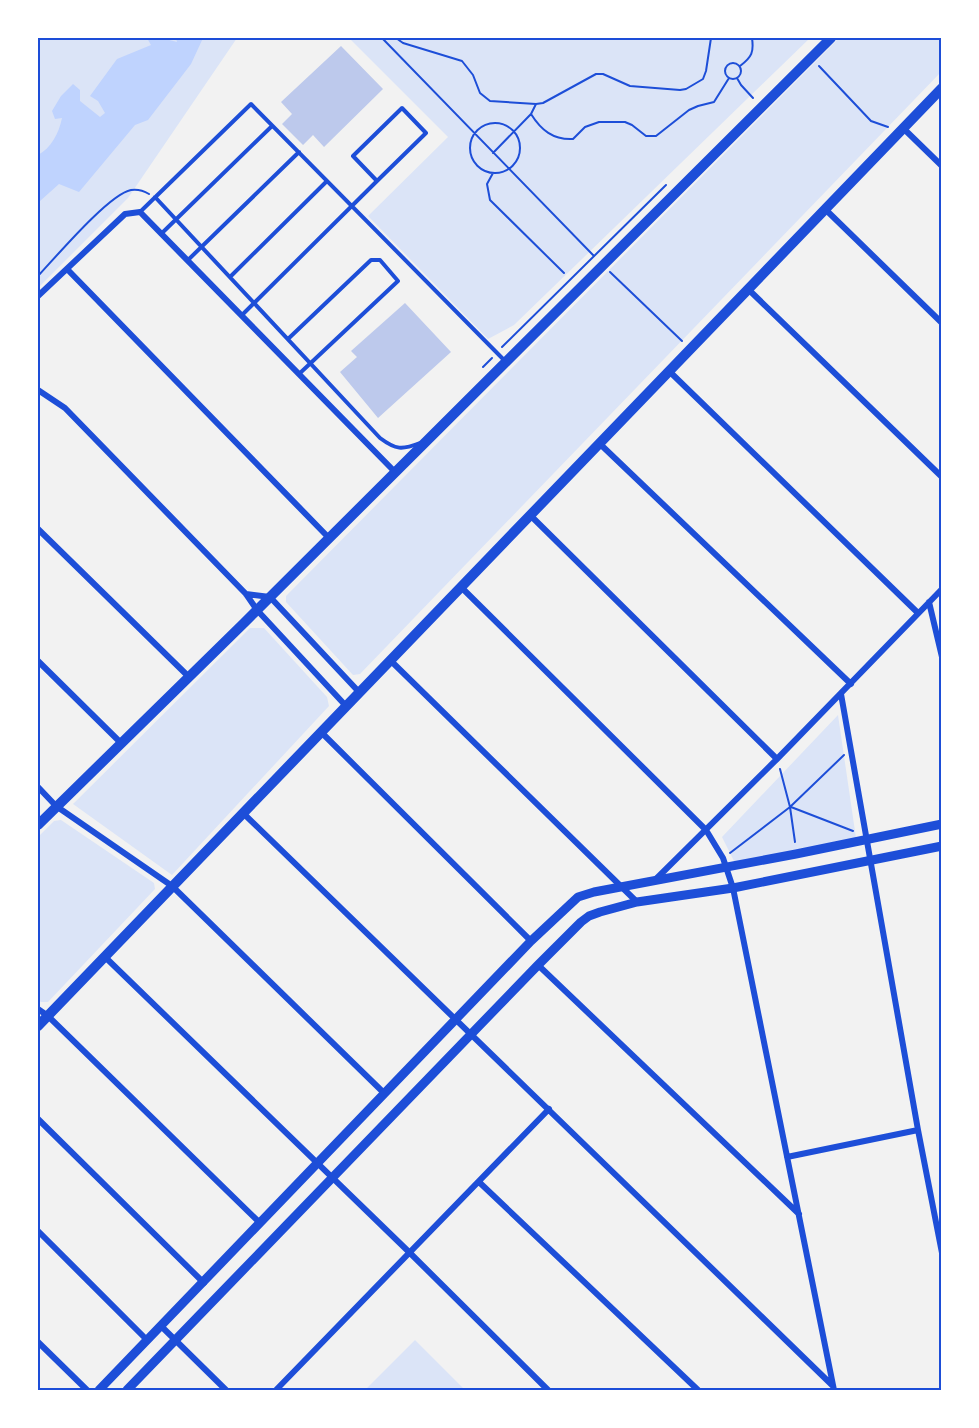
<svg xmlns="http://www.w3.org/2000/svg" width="979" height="1428" font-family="Mulish,sans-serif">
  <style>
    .green { fill: #dbe4f7 }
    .water { fill: #bfd3fe }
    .building { fill: #bdc9ec }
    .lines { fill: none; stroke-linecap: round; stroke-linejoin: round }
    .path { stroke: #1d4ed8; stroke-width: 2 }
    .service { stroke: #1d4ed8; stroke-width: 4 }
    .minor { stroke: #1d4ed8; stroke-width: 6 }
    .tertiary { stroke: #1d4ed8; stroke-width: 9 }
    .secondary { stroke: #1d4ed8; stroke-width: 10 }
    .neatline { fill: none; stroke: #1d4ed8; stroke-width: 2 }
  </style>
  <rect width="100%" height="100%" fill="#f2f2f2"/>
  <path class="green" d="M38,38H237L128,198L38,288Z
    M349,38H810L514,325L488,339L368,216L448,137Z
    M839,38H941V72L360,674L353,675L286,602V596Z
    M250,628H264L327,697L329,706L172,875L73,804Z
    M838,715L856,838L736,865L722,837Z
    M61,820L154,883L155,889L48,1002H41L38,1000V837L54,821Z
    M415,1340L465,1390H365Z"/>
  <path class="water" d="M147,38H162L177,42L176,38H203L191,64L148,120L135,125L79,192L59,184L40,201L38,198V155C51,148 59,133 62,118L55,119L52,111L61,96L73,84L80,90V101L100,117L105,113L98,101L90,96L117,59L151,45Z"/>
  <path class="building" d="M341,46L383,89L324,147L313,135L303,145L282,124L292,114L281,102Z
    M405,303L451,352L378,418L340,372L357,357L351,351Z"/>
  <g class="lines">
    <path class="path" d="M382,38L593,255
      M396,38L403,43L462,61L473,75L480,93L490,101L536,104L543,103L596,74H603L630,86L680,90L686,89L703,79L706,71L711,38
      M725 71a8 8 0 1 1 16 0a8 8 0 1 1-16 0Z
      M740,66C752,57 754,52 752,38
      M819,66L871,121L888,127
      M737,78L741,85L753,98
      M531,114C541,130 553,140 573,139L585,127L599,122H625L632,125L646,136H656L689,110L698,106L714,102L729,78
      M470 148a25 25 0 1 1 50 0a25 25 0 1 1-50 0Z
      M493,153L531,114L536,104
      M493,173L487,184L490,200L564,273
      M610,272L682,341
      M38,276C55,258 109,194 131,190C137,189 144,191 149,194
      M502,347L666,185
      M483,367L492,358
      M780,769L790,807L795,842
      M791,807L853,831
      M730,853L790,807L844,755"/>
    <path class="service" d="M402,108L426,133L377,181L353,156Z
      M155,197L380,438C396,450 402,450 420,443
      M140,212L251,104L505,361
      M161,234L272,126
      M188,260L299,152
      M230,277L327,181
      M242,315L377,181
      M288,339L371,260H380L398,281L299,374"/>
    <path class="minor" d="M903,128L942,166
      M825,209L942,323
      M67,269L329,538
      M748,289L942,477
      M38,296L125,214L140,212L395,472
      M669,371L918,613
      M38,390L65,408L246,594L257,610L346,706
      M599,443L851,684
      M530,515L777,759
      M38,529L189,677
      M461,587L706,830L723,858L733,888L834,1390
      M246,594L270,597L359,692
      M929,602L942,657
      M390,660L637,902
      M38,661L121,743
      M841,694L918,1130L942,1253
      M321,732L531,941
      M38,787L56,806L172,886L384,1093
      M243,813L833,1386
      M656,879L777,759L942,589
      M104,956L409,1252L548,1390
      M538,965L799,1214
      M38,1009L48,1016L260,1223
      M38,1119L204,1283
      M787,1157L918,1130
      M479,1182L698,1390
      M38,1231L147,1340
      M161,1326L226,1390
      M38,1342L87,1390
      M276,1390L549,1109"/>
    <path class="tertiary" d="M99,1390L531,941L578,897L594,892L796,854L942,824
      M127,1390L538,965L581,922L589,916L600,912L637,902L733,888L942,846"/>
    <path class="secondary" d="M38,825L244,623L831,38
      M38,1026L942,88"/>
  </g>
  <rect width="979" height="1428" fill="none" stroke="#ffffff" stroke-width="78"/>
  <rect x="39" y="39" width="901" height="1350" class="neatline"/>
</svg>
